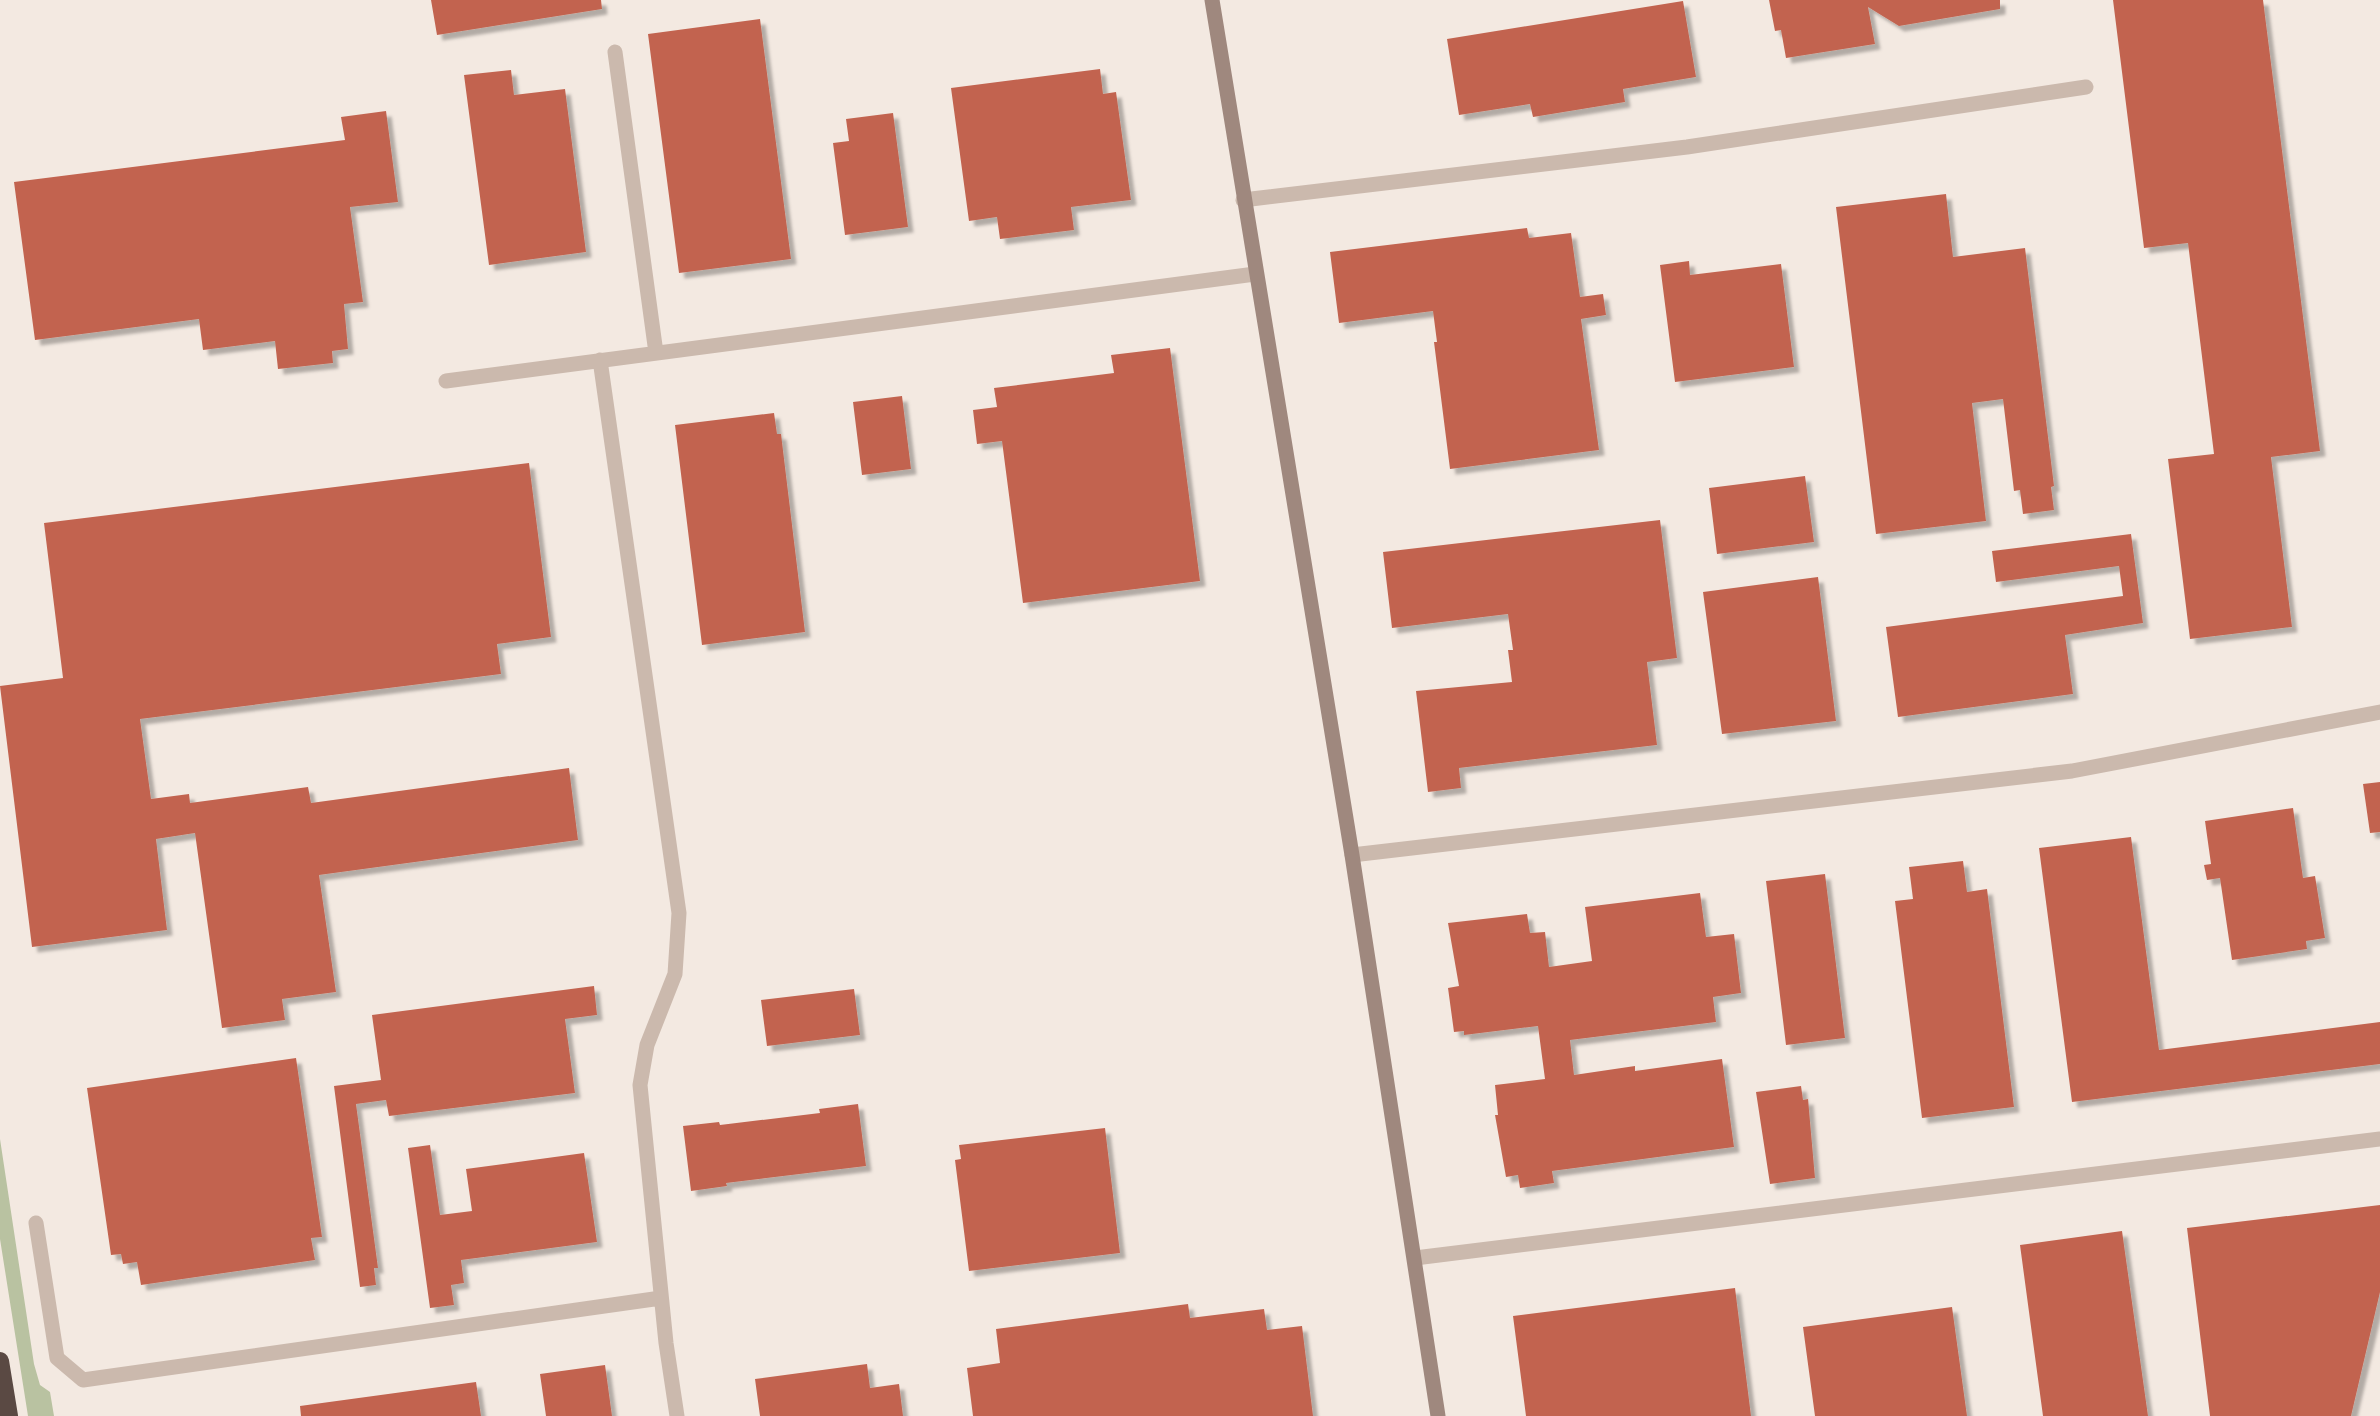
<svg xmlns="http://www.w3.org/2000/svg" width="2380" height="1416" font-family="Mulish,sans-serif">
  <style>
    .green { fill: #b9c2a1 }
    .building { fill: #c26450; filter: url(#shadow) }
    .lines { fill: none; stroke-linecap: round; stroke-linejoin: round }
    .street { stroke: #cbb9ad; stroke-width: 15 }
    .secondary { stroke: #9f887e; stroke-width: 15 }
    .highway { stroke: #5a4943; stroke-width: 18 }
  </style>
  <defs>
    <filter id="shadow"><feDropShadow dx="5.5" dy="5.5" stdDeviation="1.5" flood-color="#0004"/></filter>
  </defs>
  <rect width="100%" height="100%" fill="#f3e9e1"/>
  <path class="green" d="M0,1139L34,1364L40,1385L50,1392L54,1416H28L0,1239Z"/>
  <path class="building" d="M431,0H601L602,9L437,35Z
    M1769,0H2000V9L1899,26L1868,7L1875,44L1786,58L1781,30L1775,31Z
    M2113,0H2263L2320,451L2271,457L2292,627L2190,639L2168,459L2214,454L2188,243L2144,248Z
    M1683,1L1696,77L1623,89L1625,102L1533,117L1530,104L1459,115L1447,39Z
    M760,19L791,259L679,273L648,34Z
    M1100,69L1103,94L1116,92L1131,200L1071,207L1074,230L1000,239L997,217L969,221L951,88Z
    M511,70L514,95L565,89L586,252L489,265L464,75Z
    M386,111L398,202L350,207L363,302L344,304L348,349L332,351L333,363L278,369L275,341L203,350L199,319L35,340L14,182L345,140L341,117Z
    M893,113L908,227L845,235L833,143L849,141L846,119Z
    M1946,194L1953,257L2025,248L2054,486L2051,487L2054,510L2023,514L2020,490L2014,491L2003,399L1972,403L1986,521L1876,534L1836,207Z
    M1527,228L1529,238L1571,233L1580,297L1603,294L1606,315L1581,319L1599,450L1450,469L1434,342H1437L1433,311L1339,323L1330,252Z
    M1689,261L1690,275L1781,264L1794,367L1675,382L1660,265Z
    M1170,348L1200,581L1023,603L1002,441L977,444L973,410L997,407L994,388L1114,373L1111,355Z
    M902,396L911,469L862,475L853,402Z
    M774,413L777,434H781L805,632L702,645L675,425Z
    M529,463L551,637L497,644L501,674L140,719L151,799L189,794L190,803L308,787L311,803L569,768L578,840L319,875L336,992L282,999L285,1020L222,1028L195,833L156,839L167,930L32,947L0,686L63,678L44,523Z
    M1805,476L1814,542L1717,554L1709,488Z
    M1660,520L1677,658L1647,662L1657,745L1459,768L1461,788L1428,792L1416,691L1512,682L1508,650H1513L1508,614L1392,628L1383,552Z
    M2131,534L2143,623L2065,635L2073,694L1898,717L1886,627L2123,596L2119,566L1996,582L1992,551Z
    M1818,577L1836,721L1722,734L1703,592Z
    M2380,782V832L2370,833L2363,784Z
    M2293,808L2303,878L2315,876L2325,938L2306,941L2307,949L2232,960L2220,878L2207,880L2204,865L2211,864L2205,821Z
    M2131,837L2159,1050L2380,1022V1064L2072,1102L2039,848Z
    M1963,861L1967,892L1987,889L2014,1107L1922,1118L1895,901L1913,899L1909,867Z
    M1825,874L1845,1038L1786,1045L1766,881Z
    M1700,893L1706,937L1734,934L1741,993L1713,997L1716,1022L1570,1040L1574,1075L1635,1066V1071L1722,1059L1734,1147L1552,1171L1554,1183L1520,1188L1518,1175L1506,1177L1495,1115H1498L1495,1085L1545,1079L1538,1026L1464,1035V1031L1454,1032L1448,988L1459,986L1448,923L1527,914L1530,933L1545,932L1549,967L1592,961L1585,907Z
    M594,986L597,1015L565,1019L575,1093L389,1116L386,1100L356,1104L378,1268H374L376,1285L360,1287L334,1086L381,1080L372,1015Z
    M854,989L860,1035L767,1046L761,1000Z
    M296,1058L322,1237L311,1238L315,1260L141,1285L137,1262L123,1264L121,1254L111,1255L87,1088Z
    M1801,1086L1803,1100L1808,1099L1815,1178L1770,1184L1756,1092Z
    M858,1104L866,1166L726,1183L727,1186L691,1191L683,1126L719,1122L720,1125L820,1113L819,1109Z
    M1105,1128L1120,1253L969,1271L955,1160L961,1159L959,1145Z
    M430,1145L440,1215L472,1211L466,1169L584,1153L597,1242L461,1260L464,1283L451,1285L454,1305L430,1308L408,1148Z
    M2380,1205V1292L2351,1416H2210L2187,1228Z
    M2122,1231L2148,1416H2043L2020,1245Z
    M1735,1288L1751,1416H1526L1513,1316Z
    M1188,1304L1190,1318L1264,1309L1267,1330L1302,1326L1313,1416H973L967,1368L1000,1363L996,1329Z
    M1952,1307L1967,1416H1815L1803,1327Z
    M867,1364L870,1388L899,1384L903,1416H760L755,1379Z
    M605,1365L612,1416H546L540,1374Z
    M476,1382L481,1416H301L300,1406Z"/>
  <g class="lines">
    <path class="street" d="M615,52L656,353
      M1243,200L1687,147L2086,87
      M600,360L679,913L675,974L647,1045L640,1085L666,1343L677,1416
      M446,381L1255,274
      M1352,855L2072,771L2380,712
      M36,1223L57,1358L83,1380L661,1298
      M1415,1258L2380,1139"/>
    <path class="secondary" d="M1212,0L1352,855L1438,1416"/>
    <path class="highway" d="M0,1361L9,1416"/>
  </g>
</svg>
